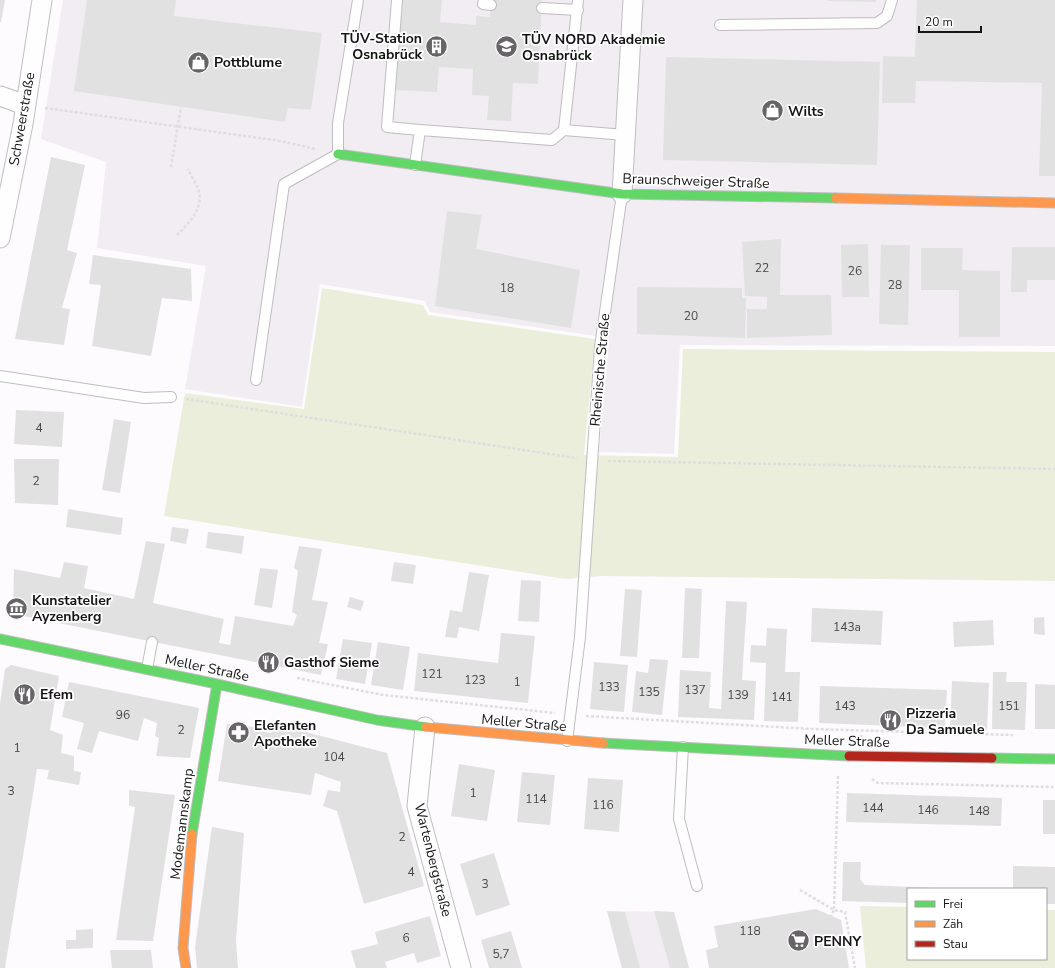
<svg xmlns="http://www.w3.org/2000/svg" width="1055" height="968" font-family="'Nunito Sans',sans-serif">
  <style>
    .built { fill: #f2ecf3 }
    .green { fill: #eaeedb }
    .building { fill: #e2e1e2 }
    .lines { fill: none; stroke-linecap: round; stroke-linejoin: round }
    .lane-casing { stroke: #bebdbf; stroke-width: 12 }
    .street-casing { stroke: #bebdbf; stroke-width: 21 }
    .fast-casing { stroke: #bebdbf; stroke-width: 11 }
    .slow-casing { stroke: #bebdbf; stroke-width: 11 }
    .jam-casing { stroke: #bebdbf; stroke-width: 11 }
    .path { stroke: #dfdedf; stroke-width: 2.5; stroke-dasharray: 3 2; stroke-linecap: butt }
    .lane { stroke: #fffeff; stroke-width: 10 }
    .street { stroke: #fffeff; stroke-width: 19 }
    .fast { stroke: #63d668; stroke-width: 9 }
    .slow { stroke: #ff974d; stroke-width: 9 }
    .jam { stroke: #b3261e; stroke-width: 9 }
    .labels { text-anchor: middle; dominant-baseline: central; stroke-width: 3.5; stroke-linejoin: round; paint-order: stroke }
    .number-label { font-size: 12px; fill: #494849 }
    .poi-label { font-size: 14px; font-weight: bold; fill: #151315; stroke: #fff; text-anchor: start }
    .street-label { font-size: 14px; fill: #151315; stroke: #fff }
  </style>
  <rect width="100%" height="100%" fill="#fdfbfd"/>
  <path class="built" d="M63,0H1055V346L680,345L674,454L599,452L609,342L596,336L430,312L425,301L320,284L302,407L185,389L206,266L97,248L106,162L41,139Z
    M607,911L674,912L689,968H622Z"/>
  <path class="green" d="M322,288L423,305L428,315L595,339L584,455L678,457L683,349L1055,352V581L602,576L565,579L164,516L185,393L304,409Z
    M860,906L908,907V959H1046V910H1055V968H866Z"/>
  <path class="building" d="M0,0H5L1,22H0Z
    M87,0H176L174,16L322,33L311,110L288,108L285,122L74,91Z
    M402,0H442L440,22L476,25V16L490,17L491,0H542L538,84L513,83L511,121L487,120L489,96L472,95L473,69L439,67L437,92L396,90Z
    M828,0H876V2L828,1Z
    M917,0H1055V176H1039L1042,83L916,81L915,103H882L883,56L915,57Z
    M666,57L880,62L877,165L663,160Z
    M51,157L85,165L67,250L77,253L62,308L70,309L64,345L15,339Z
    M447,211L482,215L476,249L580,270L571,328L435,306Z
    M781,239L780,295H831L832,335L747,338V309H767V297L745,296L742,242Z
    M868,244L869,297H842L841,245Z
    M881,245H910L908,325L879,324Z
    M1012,247H1055V280H1027V292H1011Z
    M921,248H963L962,270L1000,271V337H959V290H921Z
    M93,255L191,269L192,301L162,298L151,356L92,346L101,285L89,284Z
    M637,287L742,288V298H746L745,338L637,334Z
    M16,410L64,412L62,447L14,444Z
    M114,419L131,422L120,493L102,490Z
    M14,459H59L58,505L15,503Z
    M68,509L123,518L121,535L66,527Z
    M172,527L189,529L186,544L170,541Z
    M208,532L244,536L242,554L206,548Z
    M146,541L165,544L153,603L224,619L219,643L230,645L235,616L293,626L297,615L292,612L298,571L294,568L299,546L322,549L312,600L328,602L319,643L328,644L321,675L13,614L14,569L60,578L64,562L88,566L84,588L134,599Z
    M394,562L416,565L413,584L391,581Z
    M260,568L278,570L272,608L254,605Z
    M469,572L489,575L479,631L459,627L457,638L445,637L450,610L462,612Z
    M521,580L541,581L539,622L518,621Z
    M685,588L702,589L699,658H682Z
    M625,589L642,590L637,657L620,656Z
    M350,597L364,601L361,611L347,607Z
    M726,601L747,602L742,680L756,681L754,720L678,717L680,670L711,672L709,708L721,709Z
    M812,608L883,611L881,645L811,642Z
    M1044,617L1045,635L1034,634V618Z
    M993,620L994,645L954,647L953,622Z
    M767,628L787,629L785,672H800L798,722L764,721L766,663L750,662L751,645L766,646Z
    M501,633L535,636L528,703L414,691L418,653L498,663Z
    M343,639L372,643L365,684L336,679Z
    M378,642L410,647L403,690L371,685Z
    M650,659L668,660L662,715L632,712L636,671L648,673Z
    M594,662L628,665L624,712L590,709Z
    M11,665L59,676L50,730L63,735L61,753L74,756V771L81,772L79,785L47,779L49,770L37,769L5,968H0V704L5,669Z
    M993,672H1007L1006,682H1027L1025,730L992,729Z
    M952,681L989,683L987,730L950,728Z
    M69,682L199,708L190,758L156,756L159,738L155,736L157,723L144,718L138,741L99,731L92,753L77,749L84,723L62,717Z
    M1035,684L1055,685V729H1035Z
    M820,686L947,690L945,728L819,723Z
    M227,724L262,728L261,731L271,733L275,724L387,753L424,886L364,904L337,811L323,806L328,790L340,792L341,782L315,773L311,795L218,781Z
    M851,735H863V740H851Z
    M459,764L495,770L487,821L451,816Z
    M522,772L555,775L550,825L517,822Z
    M588,778L623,780L619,832L584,829Z
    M129,790L175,795L153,941L116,940L135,807L129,806Z
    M847,793L1002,798L1001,826L846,822Z
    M1043,800H1055V834H1043Z
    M212,827L244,833L236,941L238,968H197L195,947Z
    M494,853L510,905L476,916L460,864Z
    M843,862H861L860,879L865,885L958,889H908V903L842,901Z
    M1013,866L1055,867V904H1046V889H1013Z
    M816,909L841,920L849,968H709L706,950L718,947L714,926Z
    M607,911L625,912L640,968H622Z
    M654,911L674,912L689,968H670Z
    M430,916L441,956L417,963L414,953L385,962L387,968H356L351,951L378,944L375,932Z
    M93,929V948L66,949V940H76V930Z
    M511,931L522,968H489L481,940Z
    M110,950H151L153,968H112Z"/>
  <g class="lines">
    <defs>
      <path id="lane" d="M397,0L387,127L420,130
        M484,0L483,4L491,5
        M542,8L578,10
        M720,25L877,23L887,16L892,0
        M564,130L625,135
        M415,165L420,130L552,140L564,130L578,0
        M0,376L144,398L171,397
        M256,380L284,184L338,154V123L358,0
        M147,669L152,642
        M567,741L580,637L600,347L622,194
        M683,747L679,819L697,886"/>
      <path id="street" d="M0,96L25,105
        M622,194L633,0
        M0,238L23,124L42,0
        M425,727L417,806L461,968"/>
      <path id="fast" d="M338,154L622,194L836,198
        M0,639L217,684L377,720L426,727
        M603,743L849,756
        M992,758L1055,759
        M192,834L217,684"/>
      <path id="slow" d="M836,198L1055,203
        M426,727L603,743
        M186,968L183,948L192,834"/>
      <path id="jam" d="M849,756L992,758"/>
    </defs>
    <use href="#lane" class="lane-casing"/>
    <use href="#street" class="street-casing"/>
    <use href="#fast" class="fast-casing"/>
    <use href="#slow" class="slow-casing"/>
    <use href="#jam" class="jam-casing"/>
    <path class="path" d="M45,108L281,141L315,149
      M171,167L181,107
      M177,235C188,224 203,210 199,192C197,184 191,176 188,169
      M186,399L577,458
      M608,461L1055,469
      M297,678L383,695L555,713
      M586,716L812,729L1013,735
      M838,776L834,910L845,912L855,968
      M872,779L878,783L1055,787
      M800,890L834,910L831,916"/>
    <use href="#lane" class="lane"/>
    <use href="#street" class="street"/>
    <use href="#fast" class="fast"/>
    <use href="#slow" class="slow"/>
    <use href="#jam" class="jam"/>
  </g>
  <defs>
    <symbol id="building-disc" viewBox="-11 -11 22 22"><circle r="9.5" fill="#666466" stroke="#fff"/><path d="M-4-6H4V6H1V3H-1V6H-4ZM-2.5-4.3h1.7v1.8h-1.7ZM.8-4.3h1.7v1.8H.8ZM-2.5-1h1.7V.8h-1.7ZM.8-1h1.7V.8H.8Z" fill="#fff"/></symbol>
    <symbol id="school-disc" viewBox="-11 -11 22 22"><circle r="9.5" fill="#666466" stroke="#fff"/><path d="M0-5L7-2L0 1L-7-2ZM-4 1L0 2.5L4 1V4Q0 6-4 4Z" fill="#fff"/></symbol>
    <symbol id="shop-disc" viewBox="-11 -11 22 22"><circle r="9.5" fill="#666466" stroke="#fff"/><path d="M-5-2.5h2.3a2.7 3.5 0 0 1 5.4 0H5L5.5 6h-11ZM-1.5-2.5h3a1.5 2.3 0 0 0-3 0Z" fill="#fff"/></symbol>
    <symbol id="museum-disc" viewBox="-11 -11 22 22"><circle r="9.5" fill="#666466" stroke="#fff"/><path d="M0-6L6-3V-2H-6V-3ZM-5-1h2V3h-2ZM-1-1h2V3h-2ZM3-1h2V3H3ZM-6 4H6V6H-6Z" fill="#fff"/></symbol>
    <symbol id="restaurant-disc" viewBox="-11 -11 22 22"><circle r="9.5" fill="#666466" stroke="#fff"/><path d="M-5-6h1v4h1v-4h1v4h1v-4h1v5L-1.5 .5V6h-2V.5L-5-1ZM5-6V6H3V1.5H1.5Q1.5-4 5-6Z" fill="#fff"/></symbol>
    <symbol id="pharmacy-disc" viewBox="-11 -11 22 22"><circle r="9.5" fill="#666466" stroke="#fff"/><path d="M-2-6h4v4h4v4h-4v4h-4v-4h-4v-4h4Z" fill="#fff"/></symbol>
    <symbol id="supermarket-disc" viewBox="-11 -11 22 22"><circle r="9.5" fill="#666466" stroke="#fff"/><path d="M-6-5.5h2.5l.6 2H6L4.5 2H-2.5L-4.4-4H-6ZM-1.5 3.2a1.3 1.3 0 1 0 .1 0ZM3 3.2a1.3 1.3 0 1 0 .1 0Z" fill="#fff"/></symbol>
  </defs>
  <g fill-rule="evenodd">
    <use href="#building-disc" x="424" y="34" width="25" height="25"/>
    <use href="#school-disc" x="494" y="34" width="25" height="25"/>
    <use href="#shop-disc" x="186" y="50" width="25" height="25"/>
    <use href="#shop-disc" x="760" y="98" width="25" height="25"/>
    <use href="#museum-disc" x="4" y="596" width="25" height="25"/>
    <use href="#restaurant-disc" x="256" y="650" width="25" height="25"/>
    <use href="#restaurant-disc" x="12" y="682" width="25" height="25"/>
    <use href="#restaurant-disc" x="878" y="708" width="25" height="25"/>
    <use href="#pharmacy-disc" x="226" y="720" width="25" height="25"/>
    <use href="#supermarket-disc" x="786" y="928" width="25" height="25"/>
  </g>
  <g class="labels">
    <g class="number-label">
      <text x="762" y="268">22</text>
      <text x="855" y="271">26</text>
      <text x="895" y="285">28</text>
      <text x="507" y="288">18</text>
      <text x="691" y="316">20</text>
      <text x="39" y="428">4</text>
      <text x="36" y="481">2</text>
      <text x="847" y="627">143a</text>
      <text x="432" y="674">121</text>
      <text x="475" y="680">123</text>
      <text x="517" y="682">1</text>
      <text x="609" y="687">133</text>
      <text x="695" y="690">137</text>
      <text x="649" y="692">135</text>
      <text x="738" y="695">139</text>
      <text x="782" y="697">141</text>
      <text x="845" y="706">143</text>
      <text x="1009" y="706">151</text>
      <text x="123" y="715">96</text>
      <text x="181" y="730">2</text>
      <text x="17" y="748">1</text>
      <text x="334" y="757">104</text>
      <text x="11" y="791">3</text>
      <text x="473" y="793">1</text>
      <text x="536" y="799">114</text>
      <text x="603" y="805">116</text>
      <text x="873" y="808">144</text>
      <text x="928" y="810">146</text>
      <text x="979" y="811">148</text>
      <text x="402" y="837">2</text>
      <text x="411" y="872">4</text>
      <text x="485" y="884">3</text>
      <text x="750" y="931">118</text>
      <text x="406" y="938">6</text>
      <text x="501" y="954">5,7</text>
    </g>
    <g class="poi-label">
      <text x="422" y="38" text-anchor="end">TÜV-Station<tspan x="422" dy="16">Osnabrück</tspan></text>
      <text x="522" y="39">TÜV NORD Akademie<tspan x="522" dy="16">Osnabrück</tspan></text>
      <text x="214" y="62">Pottblume</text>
      <text x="788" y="111">Wilts</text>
      <text x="32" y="600">Kunstatelier<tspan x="32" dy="16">Ayzenberg</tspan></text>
      <text x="284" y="662">Gasthof Sieme</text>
      <text x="40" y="694">Efem</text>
      <text x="906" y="713">Pizzeria<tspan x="906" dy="16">Da Samuele</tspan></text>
      <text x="254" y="725">Elefanten<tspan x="254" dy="16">Apotheke</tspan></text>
      <text x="814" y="941">PENNY</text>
    </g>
    <g class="street-label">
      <text transform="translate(22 119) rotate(-80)">Schweerstraße</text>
      <text transform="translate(696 181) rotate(2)">Braunschweiger Straße</text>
      <text transform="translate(600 370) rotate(-85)">Rheinische Straße</text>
      <text transform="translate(207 668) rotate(12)">Meller Straße</text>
      <text transform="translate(524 723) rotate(5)">Meller Straße</text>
      <text transform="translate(847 741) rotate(2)">Meller Straße</text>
      <text transform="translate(182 824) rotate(-83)">Modemannskamp</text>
      <text transform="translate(433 860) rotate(76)">Wartenbergstraße</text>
    </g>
  </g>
  <rect x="907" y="888" width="140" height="72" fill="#ffffff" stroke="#a1a1a1"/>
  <rect x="915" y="901" width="20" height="6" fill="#63d668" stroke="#a1a1a1"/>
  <text x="943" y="908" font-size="12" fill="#151315">Frei</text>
  <rect x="915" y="921" width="20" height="6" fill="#ff974d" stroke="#a1a1a1"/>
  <text x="943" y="928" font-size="12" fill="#151315">Zäh</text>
  <rect x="915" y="941" width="20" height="6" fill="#b3261e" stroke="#a1a1a1"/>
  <text x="943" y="948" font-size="12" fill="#151315">Stau</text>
  <path d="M919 26v6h62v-6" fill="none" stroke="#151315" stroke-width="2"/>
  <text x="925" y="26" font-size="12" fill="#151315" stroke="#ffffff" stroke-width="3" paint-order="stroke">20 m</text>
</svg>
